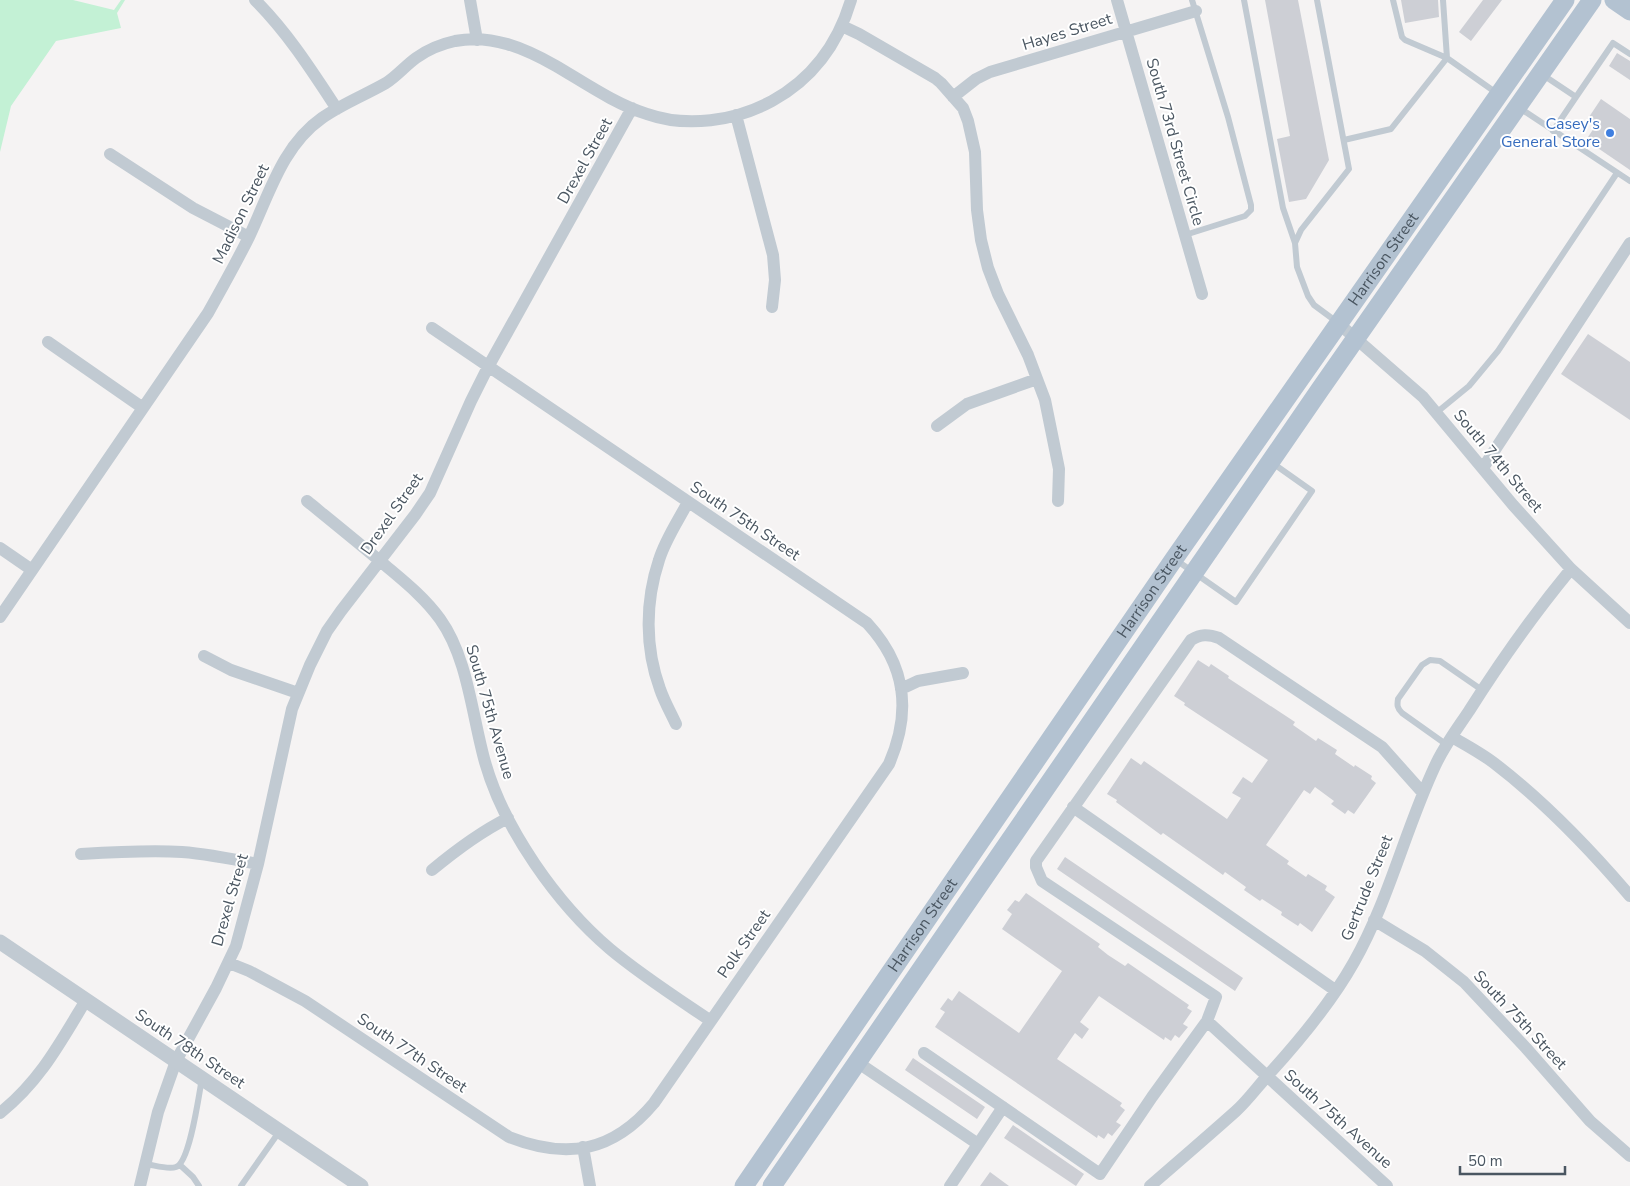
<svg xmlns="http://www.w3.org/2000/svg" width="1630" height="1186" font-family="'Nunito Sans',sans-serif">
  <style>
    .green { fill: #c3f1d5 }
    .building { fill: #cdcfd5 }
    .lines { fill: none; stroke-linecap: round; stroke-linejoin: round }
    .service { stroke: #c1cad2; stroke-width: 6 }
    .minor { stroke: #c1cad2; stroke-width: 12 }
    .tertiary { stroke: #c1cad2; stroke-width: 15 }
    .primary { stroke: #b3c2d1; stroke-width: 19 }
    .shop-dot { fill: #3f7fe0; stroke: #fff; stroke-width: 2 }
    .labels { text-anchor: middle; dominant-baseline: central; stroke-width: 4; stroke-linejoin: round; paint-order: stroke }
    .street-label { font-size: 16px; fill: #4a5661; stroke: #fff }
    .shop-label { font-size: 16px; fill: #366cbe; stroke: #fff; text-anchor: end }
  </style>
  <rect width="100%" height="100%" fill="#f5f3f3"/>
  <path class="green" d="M0,0H73L114,10L121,0H125L117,13L121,28L56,41L11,106L0,152Z"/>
  <path class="building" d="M1265,0H1298L1329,160L1306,199L1289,202L1277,139L1290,136Z
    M1401,0H1438L1439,17L1405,23Z
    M1483,0H1502L1471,41L1459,32Z
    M1617,53L1630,61V80L1609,66Z
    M1601,99L1630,119V170L1586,140L1596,125L1587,120Z
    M1588,334L1630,362V420L1561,374Z
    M1198,660L1209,667L1211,664L1229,676L1228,678L1295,722L1293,725L1316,741L1318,738L1337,750L1335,754L1354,767L1355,765L1372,776L1371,779L1376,783L1354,814L1348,810L1345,814L1331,804L1334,801L1315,787L1310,794L1304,790L1266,845L1289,861L1287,864L1306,877L1308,874L1327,886L1325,890L1335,897L1312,932L1300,923L1298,926L1281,915L1282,912L1262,899L1260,901L1244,890L1246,887L1225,872L1223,875L1163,833L1161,835L1116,802L1117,800L1107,794L1131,758L1141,765L1144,761L1227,819L1241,798L1232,793L1243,777L1252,783L1268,760L1184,705L1185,703L1174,696Z
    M1065,857L1243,978L1235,991L1057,869Z
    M1026,893L1100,944L1098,947L1108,955L1125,966L1128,963L1189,1005L1187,1008L1192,1011L1183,1024L1188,1027L1179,1038L1175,1035L1171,1041L1165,1037L1164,1040L1099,996L1080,1022L1089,1029L1082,1039L1075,1033L1057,1059L1122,1103L1120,1106L1125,1110L1116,1122L1121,1125L1112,1136L1108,1133L1104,1139L1098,1135L1097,1138L935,1027L945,1012L940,1009L948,998L952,1001L959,991L1019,1033L1062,971L1002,929L1012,914L1007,910L1015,900L1019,902Z
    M913,1058L985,1107L977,1119L905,1070Z
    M1013,1125L1084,1174L1076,1186L1004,1138Z
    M990,1172L1009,1186H980Z"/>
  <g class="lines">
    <path class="service" d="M1244,0L1283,208L1295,243
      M1317,0L1349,169L1301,230L1295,243L1297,267L1308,296L1314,305L1337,322
      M1443,0L1447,58L1498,94
      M1543,75L1576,97L1613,43L1630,54
      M1518,107L1630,181
      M1553,131L1576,97
      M1344,140L1391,129L1447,58L1405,40L1402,37L1393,0
      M1185,235L1245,216L1251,210V205L1228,117L1192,0
      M1436,413L1469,386L1498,351L1617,173
      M1176,560L1236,602L1312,491L1271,462
      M1447,745L1402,713C1397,708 1397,705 1398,699L1422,665L1430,660L1440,661L1482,690
      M145,1164C154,1165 168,1170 176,1167C190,1162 199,1094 202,1078
      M180,1165L193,1177L199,1186
      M241,1186L279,1132"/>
    <path class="minor" d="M255,0C288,33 312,71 337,109
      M470,0L477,40
      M1117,0L1202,294
      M842,26L859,34L935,78L941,83L963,108L968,121L975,152L977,210L981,240L988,268L998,294L1028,355L1045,400L1059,469L1058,501
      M953,97L976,79L990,72L1196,11
      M736,115L773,255L775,280L772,307
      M110,154L193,208L249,237
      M1338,323L1423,397L1513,505L1571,569L1630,623
      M48,342L143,408
      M937,426L967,404L1037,379
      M1483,468L1630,243
      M307,501C334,523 360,544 386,566C405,582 425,598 440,619C468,658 472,716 485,762C504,829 557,904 610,949C641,975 677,998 711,1021
      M0,548L32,570
      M0,617L208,313C222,288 236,263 249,237C269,195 282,146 322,118C342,104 365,95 386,83C397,76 405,66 416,58C427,50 441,44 455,41C492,34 524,48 556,66C585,83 615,104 647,114C687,128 735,121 772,101C812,79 838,44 851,0
      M204,656L231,670L298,693
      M901,689L918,681L963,673
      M676,724C671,713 664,701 660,689C645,648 645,602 659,560C665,540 678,521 688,502
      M1452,737C1466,745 1481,753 1494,763C1545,802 1589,848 1630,896
      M1073,807L1335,990
      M81,854C114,852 148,850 182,852C208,854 233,859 258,864
      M432,870C456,850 480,832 508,818
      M1374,920L1425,951L1464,982L1526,1048L1590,1121L1630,1156
      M229,963L249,971L305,1001L509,1137C567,1160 613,1152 654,1103L889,764C912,711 906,665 867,623L432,328
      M924,1053L1100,1174L1152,1097L1207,1021
      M857,1062L978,1144
      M0,1113C40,1081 60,1043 86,1000
      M583,1147L590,1186
      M140,1186L158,1112L176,1061L216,988L236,946L258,864L292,709L310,665L327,631L341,611L415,515L430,493L471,401L488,367L632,108
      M950,1186L1003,1107
      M1150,1186C1179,1161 1208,1136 1236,1111C1248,1100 1258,1086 1269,1074C1300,1040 1331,1003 1354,962C1389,900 1405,830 1435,766C1444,746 1457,729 1469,711C1500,662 1534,614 1571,569
      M1387,1186L1207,1021L1216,997L1042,881L1036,867V861L1191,640C1201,634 1208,634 1219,638L1382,747L1423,793"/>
    <path class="tertiary" d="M0,942L361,1186"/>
    <g class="primary">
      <path d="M1614,0L1630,11"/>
      <path id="s1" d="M744,1186L1174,559L1565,0"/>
      <path d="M772,1186L1319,391L1592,0"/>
    </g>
  </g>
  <circle class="shop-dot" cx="1610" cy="133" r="5"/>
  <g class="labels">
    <g class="street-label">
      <text transform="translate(1067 32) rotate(-17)">Hayes Street</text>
      <text transform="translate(1175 142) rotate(74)">South 73rd Street Circle</text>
      <text transform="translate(585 161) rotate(-61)">Drexel Street</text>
      <text transform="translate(241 214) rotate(-64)">Madison Street</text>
      <text stroke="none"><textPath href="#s1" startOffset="1126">Harrison Street</textPath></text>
      <text transform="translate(1498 461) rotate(50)">South 74th Street</text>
      <text transform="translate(392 514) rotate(-55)">Drexel Street</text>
      <text transform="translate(745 521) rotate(34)">South 75th Street</text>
      <text stroke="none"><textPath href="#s1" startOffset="721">Harrison Street</textPath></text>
      <text transform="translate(490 712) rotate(74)">South 75th Avenue</text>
      <text transform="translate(1367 888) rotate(-68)">Gertrude Street</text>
      <text transform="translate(230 900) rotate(-74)">Drexel Street</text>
      <text stroke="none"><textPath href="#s1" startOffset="316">Harrison Street</textPath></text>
      <text transform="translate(744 944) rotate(-55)">Polk Street</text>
      <text transform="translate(1520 1020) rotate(47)">South 75th Street</text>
      <text transform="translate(190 1049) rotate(34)">South 78th Street</text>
      <text transform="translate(412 1053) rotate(34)">South 77th Street</text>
      <text transform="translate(1338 1119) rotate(42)">South 75th Avenue</text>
    </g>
    <g class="shop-label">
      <text x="1600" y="124">Casey's<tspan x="1600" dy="18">General Store</tspan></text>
    </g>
  </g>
  <path d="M1460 1166v8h105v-8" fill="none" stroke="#4a5661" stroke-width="2.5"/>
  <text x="1468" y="1166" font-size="15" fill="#4a5661" stroke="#ffffff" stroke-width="4" paint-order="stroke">50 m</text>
</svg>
